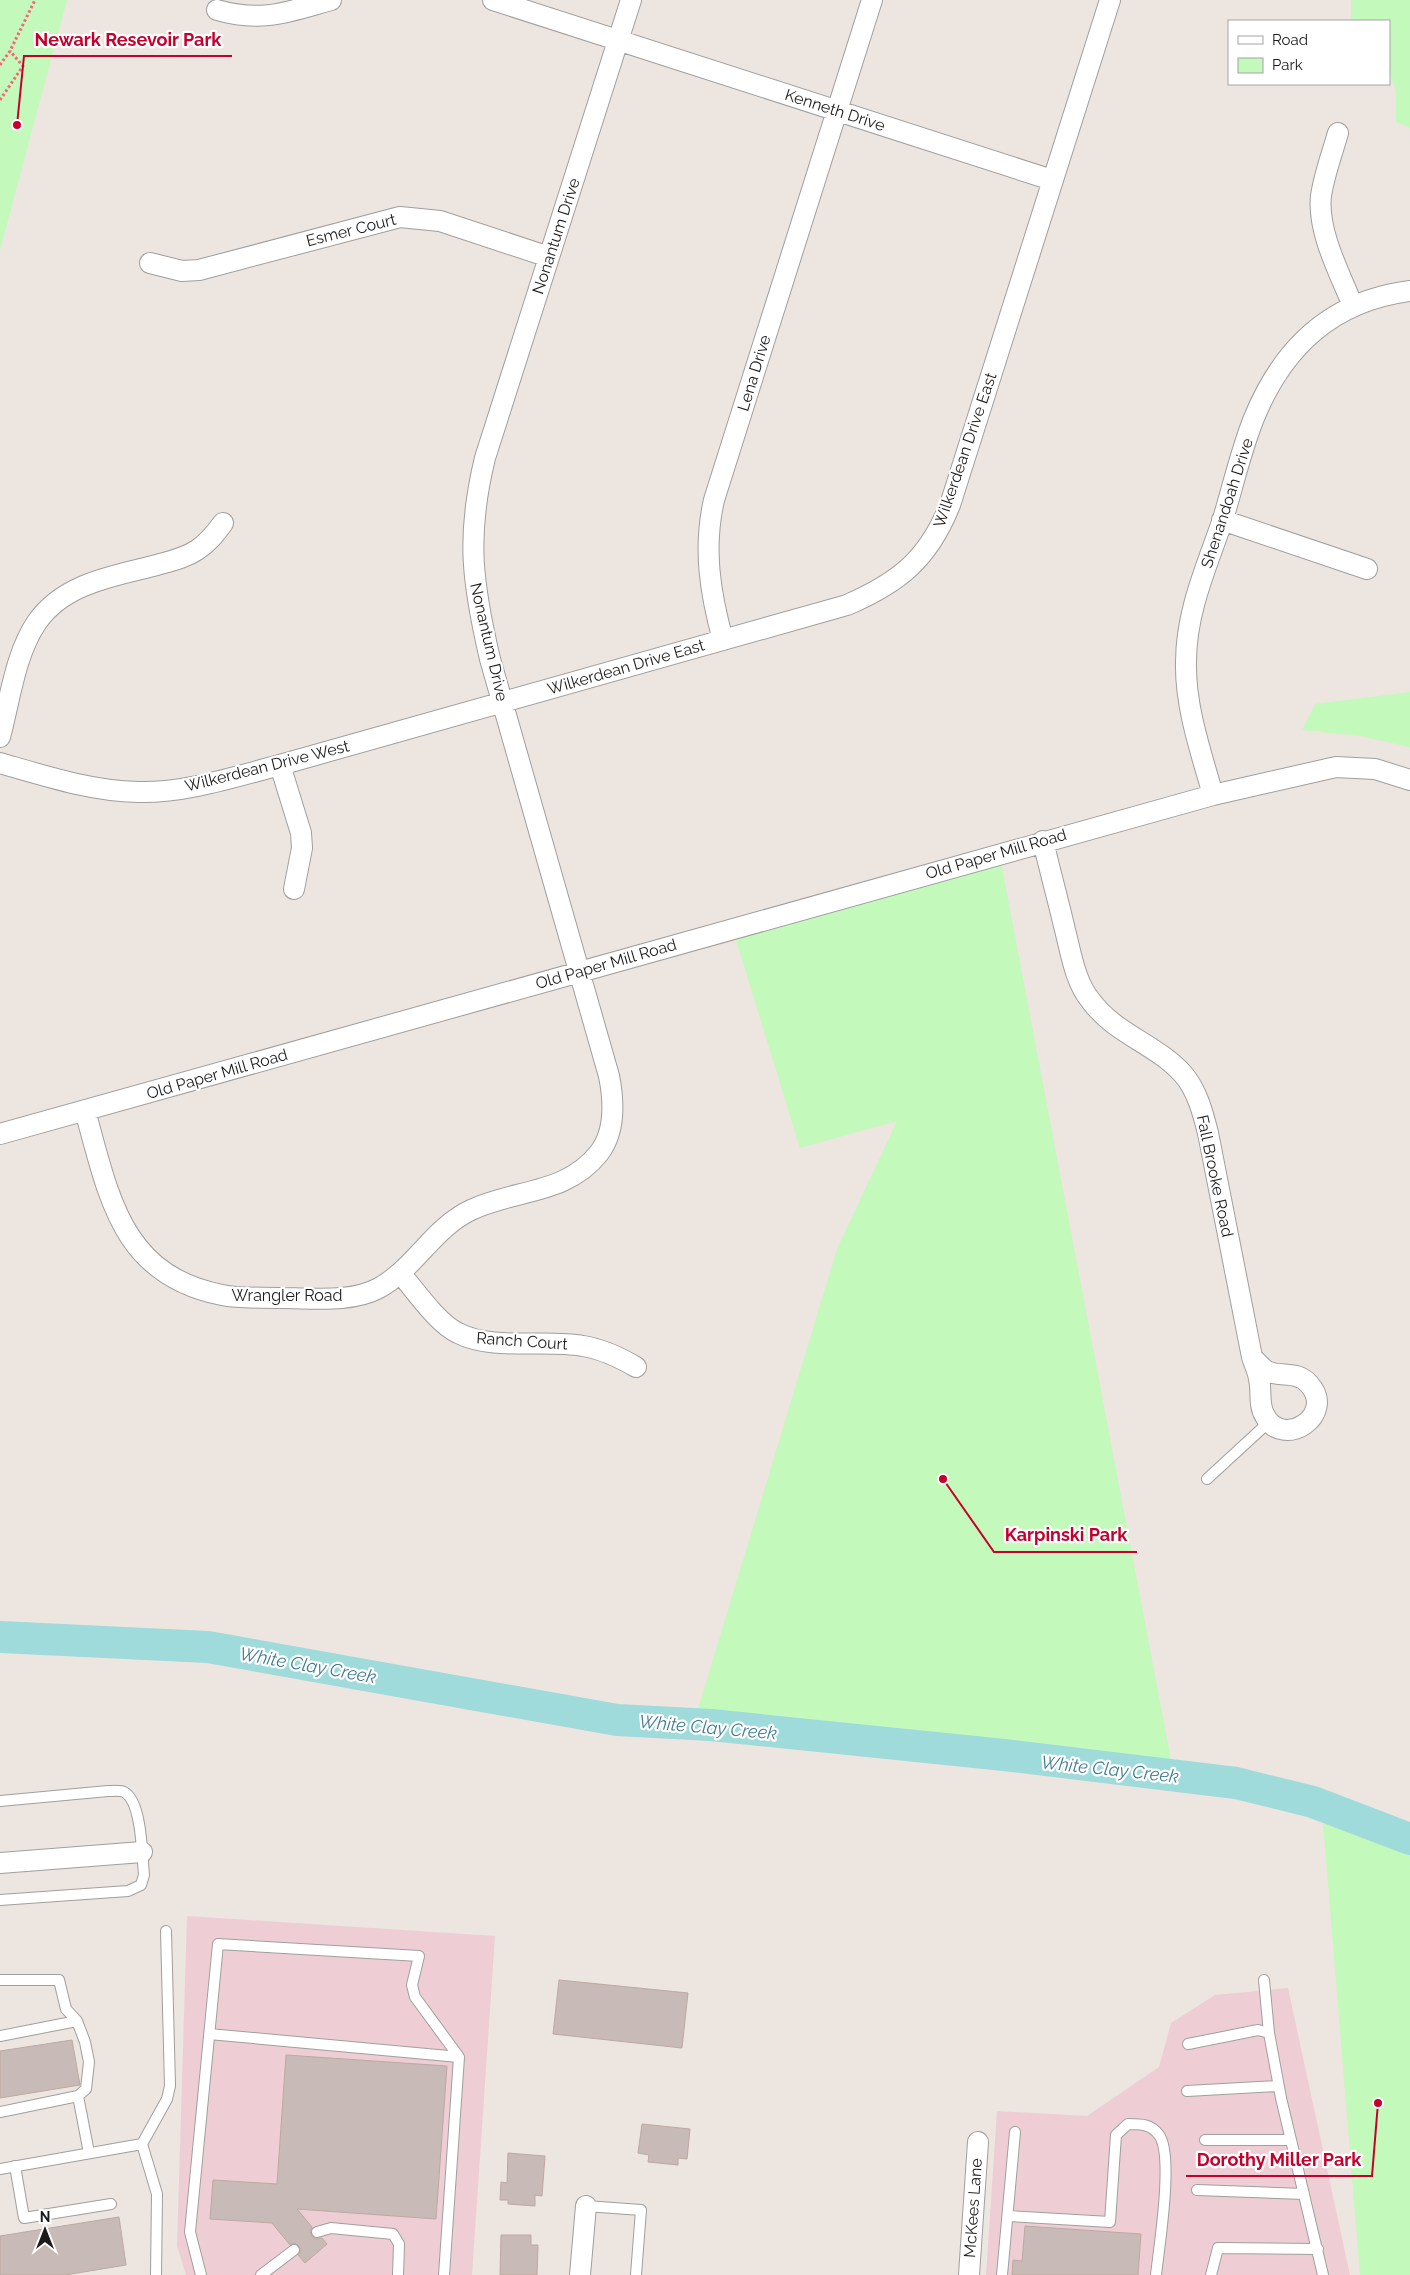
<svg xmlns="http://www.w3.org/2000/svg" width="1410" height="2275" font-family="Raleway,sans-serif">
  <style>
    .commercial { fill: #eeced4 }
    .park { fill: #c3f9ba }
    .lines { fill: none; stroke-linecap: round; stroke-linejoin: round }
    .river { stroke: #9fdbdb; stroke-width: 32 }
    .building { fill: #c8bab6; stroke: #bea8a2 }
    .service-casing { stroke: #9f9f9f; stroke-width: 12 }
    .minor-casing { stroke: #9f9f9f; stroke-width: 22 }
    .path { stroke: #fa6376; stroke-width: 3; stroke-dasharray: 2.5 2.5; stroke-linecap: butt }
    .service { stroke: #fff; stroke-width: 10 }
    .minor { stroke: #fff; stroke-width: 20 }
    .labels { text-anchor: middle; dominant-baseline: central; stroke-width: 4.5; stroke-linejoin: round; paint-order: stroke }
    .street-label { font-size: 16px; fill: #1b1b1b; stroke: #fff }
    .water-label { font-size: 18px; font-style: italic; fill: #407c92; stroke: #fff }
    .leader { fill: none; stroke: #c5002d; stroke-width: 2 }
    .callout-dot { fill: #c5002d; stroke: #fff; stroke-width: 2 }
    .callout-label { font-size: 18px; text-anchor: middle; font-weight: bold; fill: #c5002d; stroke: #fff; stroke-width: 4.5; stroke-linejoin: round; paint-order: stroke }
  </style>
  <rect width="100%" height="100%" fill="#ede5e0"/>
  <path class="commercial" d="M187,1916L495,1936L472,2275H186L177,2246Z
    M1288,1988L1350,2275H986L997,2111L1087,2116L1159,2067L1171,2023L1215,1995Z"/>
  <path class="park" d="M0,0H67L0,250Z
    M1351,0H1410V128L1396,122V91L1389,71V21H1351Z
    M1410,692V747L1360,736L1302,730L1315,704Z
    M1000,857L1171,1760L955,1747L895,1740L812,1721L753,1714L715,1713L698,1709L837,1249L897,1121L800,1148L736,940Z
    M1323,1823L1410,1855V2275H1360Z"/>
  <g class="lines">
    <path class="river" d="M0,1637L208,1647L617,1720L711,1725L1004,1755L1236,1783L1313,1802L1410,1839"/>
  </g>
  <path class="building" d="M559,1980L688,1993L682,2048L553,2034Z
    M72,2040L80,2085L0,2098V2051Z
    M286,2055L447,2066L436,2219L297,2209L312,2227L310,2231L312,2237L316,2239L322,2238L327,2244L305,2263L298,2255L301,2250L299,2246L294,2243L290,2245L272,2223L210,2219L213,2180L277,2184Z
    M642,2124L690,2129L687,2159L678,2158V2165L648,2162L649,2155L638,2153Z
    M508,2153L545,2156L542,2196L535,2195V2206L508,2204V2200H500L501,2182L507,2183Z
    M119,2217L126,2265L65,2275H0V2236Z
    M1025,2226L1141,2234L1138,2275H1012L1013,2260L1022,2261Z
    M501,2235H531V2245H538L537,2275H500Z"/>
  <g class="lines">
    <defs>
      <path id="service" d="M1207,1479L1269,1422
        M0,1801L108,1791C113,1791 120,1790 124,1792C142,1801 142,1856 144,1875L141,1885L128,1891L0,1900
        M0,1980H59L66,2009L77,2021L85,2042L89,2062L86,2089L78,2096L0,2112
        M1264,1980L1269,2033
        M209,2034L459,2057
        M0,2036L77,2021
        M1188,2044L1258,2030L1269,2033L1281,2098L1323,2275
        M1187,2091L1278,2086
        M78,2096L89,2153
        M1205,2140H1291
        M15,2166L24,2218L111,2204
        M0,2169L142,2144
        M1197,2190L1304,2194
        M586,2206L641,2210L636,2275
        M1008,2216L1110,2222L1116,2135L1128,2124C1141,2124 1151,2124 1159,2135C1174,2155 1159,2247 1156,2275
        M317,2232L331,2228L393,2234L399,2244L398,2275
        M156,2275L157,2194L142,2144L167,2099L170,2086L166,1931
        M201,2275L190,2232L218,1944L419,1956L412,1985L415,1997L459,2057L444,2275
        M261,2275L294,2250
        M1002,2275L1015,2132
        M1211,2275L1218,2248L1318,2249"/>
      <path id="minor" d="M493,0L1052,180
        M217,10C262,23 288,12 331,0
        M1338,133C1332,154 1324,175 1321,196C1317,231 1340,274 1353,306
        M150,263L182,271L199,270L400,217L440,221L549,257
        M1222,520L1367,569
        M723,640C710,593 703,548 714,500L872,0
        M0,737C10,700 15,654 37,622C64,583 114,576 157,565C171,561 185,558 197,550C208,543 215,534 223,523
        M0,763C45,776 91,791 138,792C186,793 234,777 280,765L847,605C900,582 928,559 950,505L1110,0
        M280,765L301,833L302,848L294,889
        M1213,795C1201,752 1185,707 1186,662C1186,611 1207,566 1223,519C1233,486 1241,450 1254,418C1283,347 1332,301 1410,291
        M1043,841C1050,871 1058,900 1065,930C1071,953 1075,982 1091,1001C1115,1034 1156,1044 1183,1074C1197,1090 1203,1113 1208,1133L1252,1357C1254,1364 1258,1371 1259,1379C1262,1391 1258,1405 1265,1416C1283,1450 1337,1415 1309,1384C1298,1371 1283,1377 1269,1372C1262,1369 1257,1362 1252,1357
        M85,1111C109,1195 120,1275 222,1295C241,1299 262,1297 282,1298C313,1298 351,1303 379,1288C415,1268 433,1228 471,1210C515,1189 566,1195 599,1153C616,1131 614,1101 609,1076L490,659C472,582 466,536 485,458L631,0
        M0,1134L1213,795L1336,767L1375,769L1410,780
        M400,1273C415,1290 437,1323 458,1333C493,1351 545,1339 583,1346C602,1349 619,1357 636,1367
        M0,1863L142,1852
        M580,2275L586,2206
        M969,2275L978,2142"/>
    </defs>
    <use href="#service" class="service-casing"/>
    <use href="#minor" class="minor-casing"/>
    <path class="path" d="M0,65L10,51L35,0
      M0,100L23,66L10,51"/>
    <use href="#service" class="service"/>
    <use href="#minor" class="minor"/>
  </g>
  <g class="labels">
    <g class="street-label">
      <text transform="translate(835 110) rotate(18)">Kenneth Drive</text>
      <text transform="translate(351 230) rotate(-14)">Esmer Court</text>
      <text transform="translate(556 236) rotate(-72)">Nonantum Drive</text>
      <text transform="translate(754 373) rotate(-73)">Lena Drive</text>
      <text transform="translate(965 450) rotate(-71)">Wilkerdean Drive East</text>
      <text transform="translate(1227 503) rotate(-72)">Shenandoah Drive</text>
      <text transform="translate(489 642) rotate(77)">Nonantum Drive</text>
      <text transform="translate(626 667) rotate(-16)">Wilkerdean Drive East</text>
      <text transform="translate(267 766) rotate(-14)">Wilkerdean Drive West</text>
      <text transform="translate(996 854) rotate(-16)">Old Paper Mill Road</text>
      <text transform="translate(606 964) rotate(-16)">Old Paper Mill Road</text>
      <text transform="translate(217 1074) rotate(-16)">Old Paper Mill Road</text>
      <text transform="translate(1215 1176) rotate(78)">Fall Brooke Road</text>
      <text x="287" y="1295">Wrangler Road</text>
      <text transform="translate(522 1341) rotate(4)">Ranch Court</text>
      <text transform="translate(973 2208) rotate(-86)">McKees Lane</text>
    </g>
    <g class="water-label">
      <text transform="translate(308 1665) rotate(10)">White Clay Creek</text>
      <text transform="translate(708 1727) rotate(5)">White Clay Creek</text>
      <text transform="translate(1110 1769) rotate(6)">White Clay Creek</text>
    </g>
  </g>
  <path class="leader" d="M17 125L24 56H232M943 1479L994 1552H1137M1378 2103L1372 2176H1186"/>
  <g class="callout-dot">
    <circle cx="17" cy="125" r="5"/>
    <circle cx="943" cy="1479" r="5"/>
    <circle cx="1378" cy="2103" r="5"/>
  </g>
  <g class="callout-label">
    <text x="128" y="46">Newark Resevoir Park</text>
    <text x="1066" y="1541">Karpinski Park</text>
    <text x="1279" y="2166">Dorothy Miller Park</text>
  </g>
  <rect x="1228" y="20" width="162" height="65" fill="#ffffff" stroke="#a4a4a4"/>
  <rect x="1238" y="36" width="25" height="8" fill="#ffffff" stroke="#a4a4a4"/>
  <text x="1272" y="45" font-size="15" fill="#1b1b1b">Road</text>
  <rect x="1238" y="58" width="25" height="15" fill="#c3f9ba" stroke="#a4a4a4"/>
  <text x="1272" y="70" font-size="15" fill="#1b1b1b">Park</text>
  <g transform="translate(45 2230)" stroke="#ffffff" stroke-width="4" paint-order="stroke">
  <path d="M0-4L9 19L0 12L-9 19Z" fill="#1b1b1b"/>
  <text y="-8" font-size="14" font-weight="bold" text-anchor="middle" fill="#1b1b1b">N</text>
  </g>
</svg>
